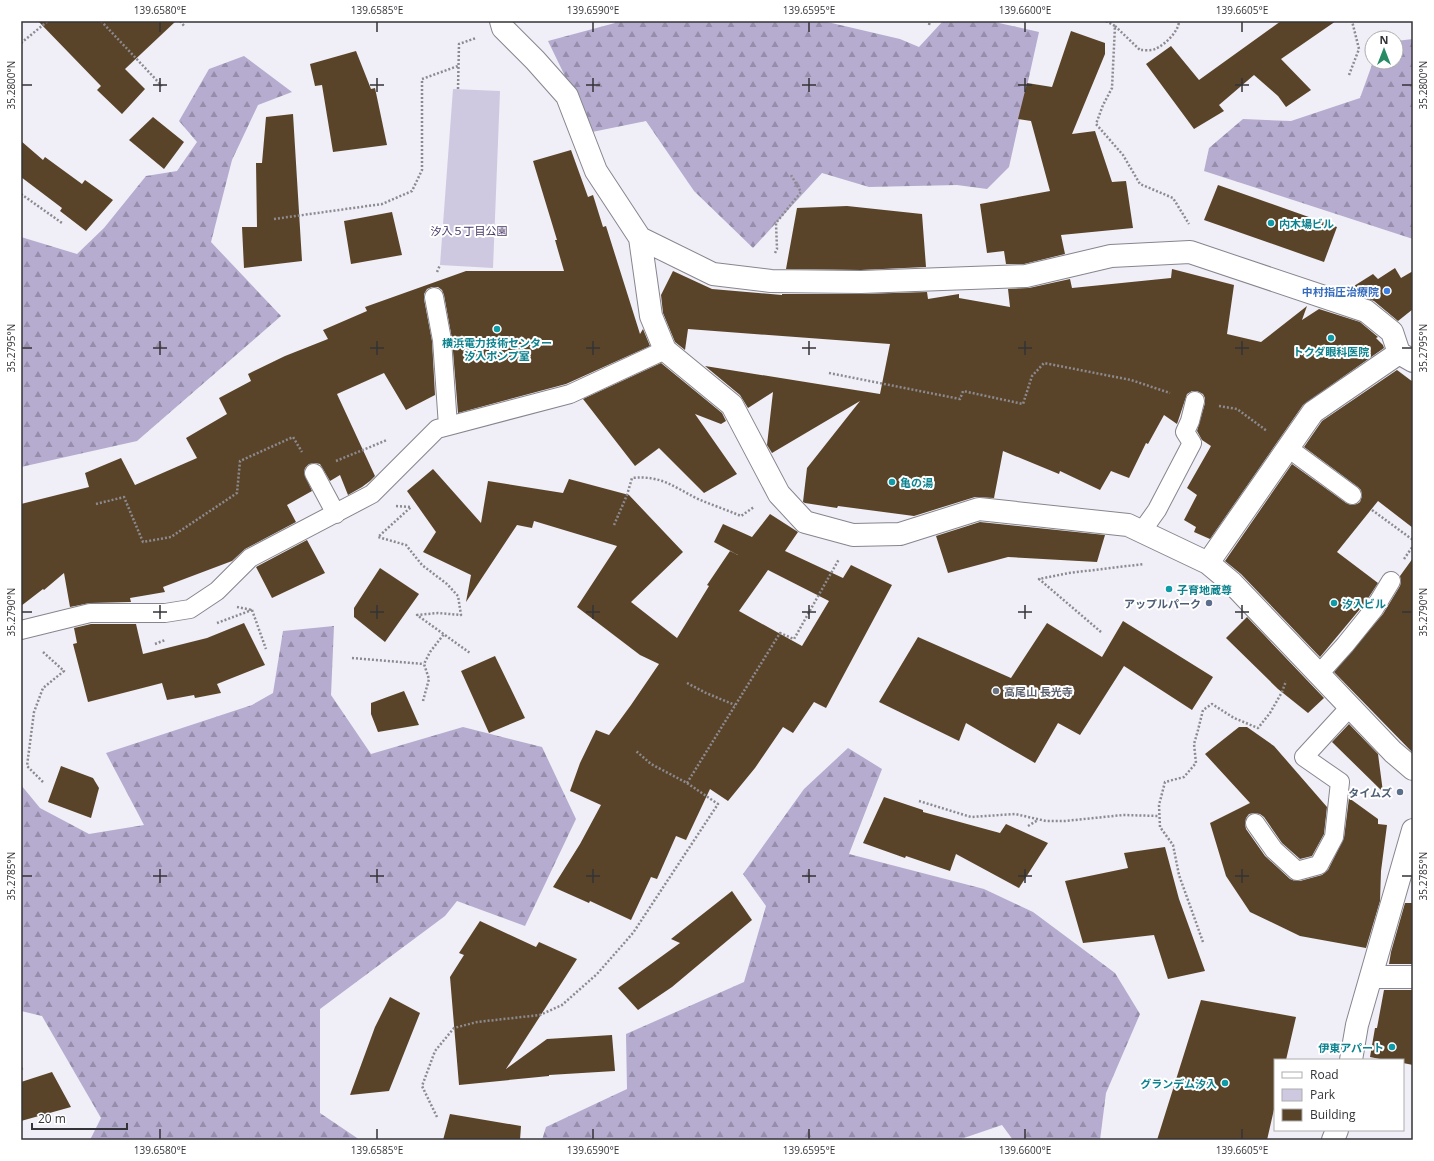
<svg xmlns="http://www.w3.org/2000/svg" width="1434" height="1161" font-family="'Open Sans','Noto Sans JP',sans-serif">
  <style>
    .forest { fill: url(#forest-firs) }
    .park { fill: #cfc8e1 }
    .building { fill: #5a4429; fill-rule: evenodd }
    .lines { fill: none; stroke-linecap: round; stroke-linejoin: round }
    .lane-casing { stroke: #87858d; stroke-width: 20 }
    .street-casing { stroke: #87858d; stroke-width: 24 }
    .path { stroke: #8c8a90; stroke-width: 2.5; stroke-dasharray: 2 2; stroke-linecap: butt }
    .lane { stroke: #fff; stroke-width: 18 }
    .street { stroke: #fff; stroke-width: 22 }
    .ticks { fill: none; stroke: #343337; stroke-width: 1.5 }
    .culture-dot { fill: #0f9aa8; stroke: #fff; stroke-width: 1.5 }
    .shop-dot { fill: #3f7fe0; stroke: #fff; stroke-width: 1.5 }
    .service-dot { fill: #5c6f8a; stroke: #fff; stroke-width: 1.5 }
    .worship-dot { fill: #6b7280; stroke: #fff; stroke-width: 1.5 }
    .labels { text-anchor: middle; dominant-baseline: central; stroke-width: 4; stroke-linejoin: round; paint-order: stroke }
    .culture-label { font-size: 11px; font-weight: bold; fill: #0d838f; stroke: #fff; text-anchor: start }
    .park-label { font-size: 11px; fill: #463565; stroke: #fff }
    .shop-label { font-size: 11px; font-weight: bold; fill: #366cbe; stroke: #fff; text-anchor: end }
    .service-label { font-size: 11px; font-weight: bold; fill: #4e5e75; stroke: #fff; text-anchor: end }
    .worship-label { font-size: 11px; font-weight: bold; fill: #5b616d; stroke: #fff; text-anchor: start }
    .neatline { fill: none; stroke: #343337; stroke-width: 1.5 }
    .ticks-label { font-size: 10px; text-anchor: middle; fill: #343337 }
  </style>
  <defs>
    <pattern id="forest-firs" width="22" height="20" patternUnits="userSpaceOnUse"><rect width="22" height="20" fill="#b6accf"/><path d="M5 1l3.5 6h-7zM16 11l3.5 6h-7z" fill="#958da9"/></pattern>
  </defs>
  <rect width="100%" height="100%" fill="#f0eef6"/>
  <path class="forest" d="M615,21H823L900,39L919,47L943,21H990L1039,32L1009,167L987,189L957,185L869,187L822,173L753,248L694,191L646,121L592,132L548,41L615,23Z
    M1413,39V239L1204,171L1209,148L1243,119L1291,121L1360,98L1373,62H1396V41Z
    M244,56L292,92L258,105L232,160L211,242L281,316L137,441L21,467V237L77,254L104,228L146,176L177,171L197,142L179,121L209,69Z
    M334,626L331,695L371,754L463,727L542,747L576,819L525,926L457,901L445,916L320,1009V1113L360,1140H90L101,1118L42,1016L21,1011V785L40,808L89,834L144,825L106,753L252,705L273,693L283,631Z
    M848,748L882,769L849,854L984,889L1033,912L1115,973L1140,1014L1106,1093L1100,1140H1013L1002,1125L958,1140H542L546,1127L627,1089L626,1034L744,982L766,906L743,874L804,789Z"/>
  <path class="park" d="M453,89L500,91L493,268L440,265Z"/>
  <path class="building" d="M38,21H176L125,69L145,89L122,114L97,90L101,86Z
    M1281,21H1336L1281,59L1311,90L1286,107L1278,96L1254,75L1219,105L1224,111L1194,129L1146,64L1171,46L1199,80Z
    M1071,31L1105,43V54L1072,134L1095,131L1112,182L1126,181L1133,228L1061,235L1065,254L1024,264H1006L1004,251L987,253L980,204L1050,191L1031,121L1018,119L1027,83L1052,87Z
    M356,51L371,89L375,88L387,145L333,152L322,85L315,86L310,64Z
    M293,114L302,261L244,268L242,227H257L256,163H262L266,117Z
    M153,117L184,142L164,169L129,140Z
    M21,141L43,160L45,157L82,184L85,180L113,200L86,231L60,211L62,208L21,177Z
    M571,150L588,197L593,195L603,227L606,226L640,334L643,329L650,346L566,384L458,413L452,339L444,295L442,290L438,287H432L427,289L424,294V299L432,341L435,395L406,410L384,373L337,394L375,476L370,481L362,487L348,495L340,475L330,481L320,464L315,463L309,464L305,468L304,473L312,491L287,505L296,522L245,549L232,561L163,587L165,592L130,598L131,602L90,603L70,607L64,573L44,590L43,589L21,606V504L89,487L85,473L121,458L135,485L197,458L186,438L227,414L219,398L251,381L248,374L285,356L328,339L323,330L367,311L365,307L466,271H564L555,240H557L533,161Z
    M1218,185L1337,227L1324,262L1204,220Z
    M847,206L922,214L926,267L861,270L786,269L797,208Z
    M392,212L402,255L351,264L344,221Z
    M1395,268L1401,278L1413,271V309L1398,321L1374,301L1346,291L1373,274L1378,279Z
    M1172,269L1234,285L1227,334L1261,342L1307,306L1302,320L1319,309L1360,322L1378,337L1376,338L1383,345L1384,348L1303,405L1210,539L1194,532L1196,527L1184,520L1197,495L1187,488L1211,446L1202,440L1197,431L1205,403V398L1203,394L1197,391H1192L1187,394L1177,424L1164,415L1148,444L1146,443L1129,478L1111,471L1100,490L1060,471L1059,474L1003,451L994,498L975,497L914,516L838,506L837,508L805,503L803,502L807,468L860,401L772,453L767,445L773,392L748,408L740,395L705,366L880,394L890,344L688,329L685,350L675,342L663,313L661,295L673,271L712,289L782,295V294H861L927,292L928,299L959,294V298L1010,307L1008,289L1029,288L1070,279L1072,288L1171,278Z
    M661,363L722,413L726,421L721,424L695,414L737,474L704,493L659,448L635,466L583,399Z
    M1397,370L1413,382V528L1378,501L1337,552L1378,583L1365,603L1320,657L1241,574L1225,561L1292,464L1346,503L1351,505L1357,504L1360,502L1362,496L1361,490L1358,487L1304,447L1322,421Z
    M433,469L481,523L488,481L563,493L569,479L629,495L683,552L631,602L677,638L709,586L707,585L730,551L738,555L714,542L723,524L752,537L770,514L798,532L785,551L843,578L851,565L892,585L826,708L814,702L793,733L783,727L755,768L728,801L710,789L686,840L676,836L657,879L651,877L631,920L590,901L589,903L553,887L580,844L601,805L570,791L580,763L596,730L609,735L631,705L659,664L640,655L577,607L617,546L534,521L532,528L517,525L466,602L471,575L423,552L436,532L407,491ZM768,570L829,601L802,646L739,611Z
    M980,522L1105,535L1097,562L1008,557L948,573L936,536Z
    M307,540L325,573L272,598L256,567Z
    M1413,558V753L1334,672L1383,614L1400,586L1401,582L1400,576Z
    M380,568L419,594L385,642L354,617V608Z
    M1247,617L1324,698L1308,713L1278,689L1226,638Z
    M1123,621L1213,677L1192,710L1124,666L1080,735L1058,723L1035,763L966,723L959,741L879,702L918,637L1011,678L1047,623L1102,657Z
    M244,623L265,665L217,684L221,693L195,698L194,695L167,700L162,683L88,702L73,644L77,643L74,628L91,624H136L143,654L207,638Z
    M495,656L525,718L489,733L461,671Z
    M404,691L419,725L378,732L371,714V703Z
    M1349,724L1378,754L1383,792L1332,742Z
    M1239,727H1247L1274,746L1327,807L1324,834L1312,856L1300,859L1282,843L1264,817L1260,814L1254,813L1249,814L1246,818L1245,824L1246,829L1265,856L1290,879L1295,881H1300L1322,875L1328,870L1344,838L1349,798L1378,819V824L1387,825L1381,871L1380,901L1366,948L1300,936L1250,912L1226,876L1210,823L1250,803L1205,754Z
    M61,766L93,778L99,788L91,818L48,802Z
    M884,797L923,810V812L1000,833L1006,824L1048,843L1019,888L956,854L950,871L906,856L905,858L863,843Z
    M1165,847L1179,899L1205,971L1168,979L1154,935L1083,943L1065,881L1128,868L1124,853Z
    M732,891L752,920L672,987L638,1010L618,988L680,943L671,939Z
    M1405,903H1413V964H1389L1391,952Z
    M480,921L536,947L539,942L577,959L506,1069L547,1039L612,1035L615,1071L549,1075V1076L459,1085L450,977L464,955L459,953Z
    M1384,990H1413V1065L1403,1063V1060H1385L1370,1057L1375,1028H1377Z
    M390,997L420,1013L389,1091L350,1095L375,1027Z
    M1201,1000L1296,1017L1286,1060H1275V1105L1267,1140H1157Z
    M52,1072L71,1107L21,1121V1082Z
    M450,1114L521,1126L520,1140H443Z"/>
  <g class="lines">
    <defs>
      <path id="lane" d="M434,297L442,340L448,426
        M1288,448L1352,495
        M314,473L336,514
        M1142,531L1157,510L1192,443L1185,432L1190,421L1195,401
        M21,630L90,613H165L190,609L217,591L250,558L372,494L437,429L570,394L665,350
        M1319,674L1345,645L1374,609L1391,581
        M1255,823L1274,850L1297,871L1319,865L1334,837L1340,782L1304,757L1350,707"/>
      <path id="street" d="M501,21L503,28L535,60L567,96L596,171L640,238L651,316L665,350L732,405L779,494L805,522L853,535L900,534L979,509L1128,525L1208,563L1232,583L1393,752L1413,769
        M640,238L713,274L771,281L861,282L1026,276L1111,256L1190,252L1366,311L1392,332L1399,353L1413,361
        M1208,563L1313,412L1399,353
        M1371,977H1413
        M1351,1060L1357,1025L1413,830
        M1333,1140L1337,1130"/>
    </defs>
    <use href="#lane" class="lane-casing"/>
    <use href="#street" class="street-casing"/>
    <path class="path" d="M101,21L162,86
      M180,21L185,27
      M1106,21L1115,26L1112,88L1103,105L1096,124L1123,155L1140,184L1173,198L1189,224
      M929,25L930,21
      M1115,26L1140,50C1144,50 1151,51 1155,49C1165,45 1179,31 1179,21
      M21,43L48,21
      M1349,75L1359,49L1352,21
      M458,89L459,44L476,38
      M21,194L62,223
      M274,219L382,204L412,191L422,170V79L458,66
      M775,253L777,249L776,223L801,192L791,175
      M437,272L440,265
      M829,373L960,399L963,391L1023,404L1032,376L1044,363L1131,380L1170,393
      M1219,406L1237,409L1267,431
      M336,461L387,440
      M96,504L124,497L143,542L171,537L237,493L240,461L293,437L302,452
      M396,506L411,507L378,537L406,545L422,565L447,584L458,596L461,615L438,613L417,615L470,653
      M1372,510L1413,540
      M614,525L627,495L632,478C661,475 674,487 698,499C712,505 727,510 741,516L754,507
      M1404,559L1413,546
      M237,607L252,610
      M252,610L266,649
      M217,623L252,610
      M1101,632L1039,579L1069,573L1144,564
      M155,644L165,640
      M352,658L424,664
      M687,683L706,693L735,705
      M423,701L429,679L424,664L430,652L444,634
      M43,782L27,766L34,712L43,688L64,671L43,652L44,651
      M687,783L780,633L794,639L839,559
      M919,801L971,817L1015,814L1046,821H1065L1123,815L1159,816
      M1028,826L1038,820
      M1203,942L1179,875L1173,845L1160,827L1159,805L1165,782L1184,777L1196,763L1194,744L1198,730L1203,710L1212,704L1234,718L1258,728L1270,713L1282,692L1286,681
      M21,1069L23,1068
      M437,1117L422,1086L435,1051L454,1028L477,1022L540,1015L562,1005L597,974L633,933L718,804L687,783L651,764L636,751"/>
    <use href="#lane" class="lane"/>
    <use href="#street" class="street"/>
  </g>
  <path class="ticks" d="M160,22V32M377,22V32M593,22V32M809,22V32M1025,22V32M1242,22V32M160,78V92M377,78V92M593,78V92M809,78V92M1025,78V92M1242,78V92M22,85H32M153,85H167M370,85H384M586,85H600M802,85H816M1018,85H1032M1235,85H1249M1402,85H1412M160,341V355M377,341V355M593,341V355M809,341V355M1025,341V355M1242,341V355M22,348H32M153,348H167M370,348H384M586,348H600M802,348H816M1018,348H1032M1235,348H1249M1402,348H1412M160,605V619M377,605V619M593,605V619M809,605V619M1025,605V619M1242,605V619M22,612H32M153,612H167M370,612H384M586,612H600M802,612H816M1018,612H1032M1235,612H1249M1402,612H1412M160,869V883M377,869V883M593,869V883M809,869V883M1025,869V883M1242,869V883M22,876H32M153,876H167M370,876H384M586,876H600M802,876H816M1018,876H1032M1235,876H1249M1402,876H1412M160,1129V1139M377,1129V1139M593,1129V1139M809,1129V1139M1025,1129V1139M1242,1129V1139"/>
  <g class="culture-dot">
    <circle cx="1271" cy="223" r="4"/>
    <circle cx="497" cy="329" r="4"/>
    <circle cx="1331" cy="338" r="4"/>
    <circle cx="892" cy="482" r="4"/>
    <circle cx="1169" cy="589" r="4"/>
    <circle cx="1334" cy="603" r="4"/>
    <circle cx="1392" cy="1047" r="4"/>
    <circle cx="1225" cy="1083" r="4"/>
  </g>
  <circle class="shop-dot" cx="1387" cy="291" r="4"/>
  <g class="service-dot">
    <circle cx="1209" cy="603" r="4"/>
    <circle cx="1400" cy="792" r="4"/>
  </g>
  <circle class="worship-dot" cx="996" cy="691" r="4"/>
  <g class="labels">
    <g class="culture-label">
      <text x="1279" y="223">内木場ビル</text>
      <text x="497" y="342" text-anchor="middle">横浜電力技術センター<tspan x="497" dy="13">汐入ポンプ室</tspan></text>
      <text x="1331" y="351" text-anchor="middle">トクダ眼科医院</text>
      <text x="900" y="482">亀の湯</text>
      <text x="1177" y="589">子育地蔵尊</text>
      <text x="1342" y="603">汐入ビル</text>
      <text x="1384" y="1047" text-anchor="end">伊東アパート</text>
      <text x="1217" y="1083" text-anchor="end">グランデム汐入</text>
    </g>
    <g class="park-label">
      <text x="469" y="230">汐入５丁目公園</text>
    </g>
    <g class="shop-label">
      <text x="1379" y="291">中村指圧治療院</text>
    </g>
    <g class="service-label">
      <text x="1201" y="603">アップルパーク</text>
      <text x="1392" y="792">タイムズ</text>
    </g>
    <g class="worship-label">
      <text x="1004" y="691">高尾山 長光寺</text>
    </g>
  </g>
  <rect width="1434" height="1161" fill="none" stroke="#ffffff" stroke-width="44"/>
  <rect x="1274" y="1059" width="130" height="72" fill="#ffffff" stroke="#aeadaf"/>
  <rect x="1282" y="1072" width="20" height="6" fill="#ffffff" stroke="#aeadaf"/>
  <text x="1310" y="1079" font-size="12" fill="#343337">Road</text>
  <rect x="1282" y="1089" width="20" height="12" fill="#cfc8e1" stroke="#aeadaf"/>
  <text x="1310" y="1099" font-size="12" fill="#343337">Park</text>
  <rect x="1282" y="1109" width="20" height="12" fill="#5a4429" stroke="#aeadaf"/>
  <text x="1310" y="1119" font-size="12" fill="#343337">Building</text>
  <g transform="translate(1384 50)"><circle r="19" fill="#ffffff" stroke="#aeadaf"/>
  <path d="M0-3L7 15L0 10L-7 15Z" fill="#278b66"/>
  <text y="-6" font-size="11" font-weight="bold" text-anchor="middle" fill="#343337">N</text>
  </g>
  <path d="M32 1123v6h95v-6" fill="none" stroke="#343337" stroke-width="2"/>
  <text x="38" y="1123" font-size="12" fill="#343337" stroke="#ffffff" stroke-width="3" paint-order="stroke">20 m</text>
  <rect x="22" y="22" width="1390" height="1117" class="neatline"/>
  <g class="ticks-label">
    <text x="160" y="14">139.6580°E</text>
    <text x="377" y="14">139.6585°E</text>
    <text x="593" y="14">139.6590°E</text>
    <text x="809" y="14">139.6595°E</text>
    <text x="1025" y="14">139.6600°E</text>
    <text x="1242" y="14">139.6605°E</text>
    <text transform="translate(11 85) rotate(-90)" y="4">35.2800°N</text>
    <text transform="translate(1423 85) rotate(-90)" y="4">35.2800°N</text>
    <text transform="translate(11 348) rotate(-90)" y="4">35.2795°N</text>
    <text transform="translate(1423 348) rotate(-90)" y="4">35.2795°N</text>
    <text transform="translate(11 612) rotate(-90)" y="4">35.2790°N</text>
    <text transform="translate(1423 612) rotate(-90)" y="4">35.2790°N</text>
    <text transform="translate(11 876) rotate(-90)" y="4">35.2785°N</text>
    <text transform="translate(1423 876) rotate(-90)" y="4">35.2785°N</text>
    <text x="160" y="1154">139.6580°E</text>
    <text x="377" y="1154">139.6585°E</text>
    <text x="593" y="1154">139.6590°E</text>
    <text x="809" y="1154">139.6595°E</text>
    <text x="1025" y="1154">139.6600°E</text>
    <text x="1242" y="1154">139.6605°E</text>
  </g>
</svg>
